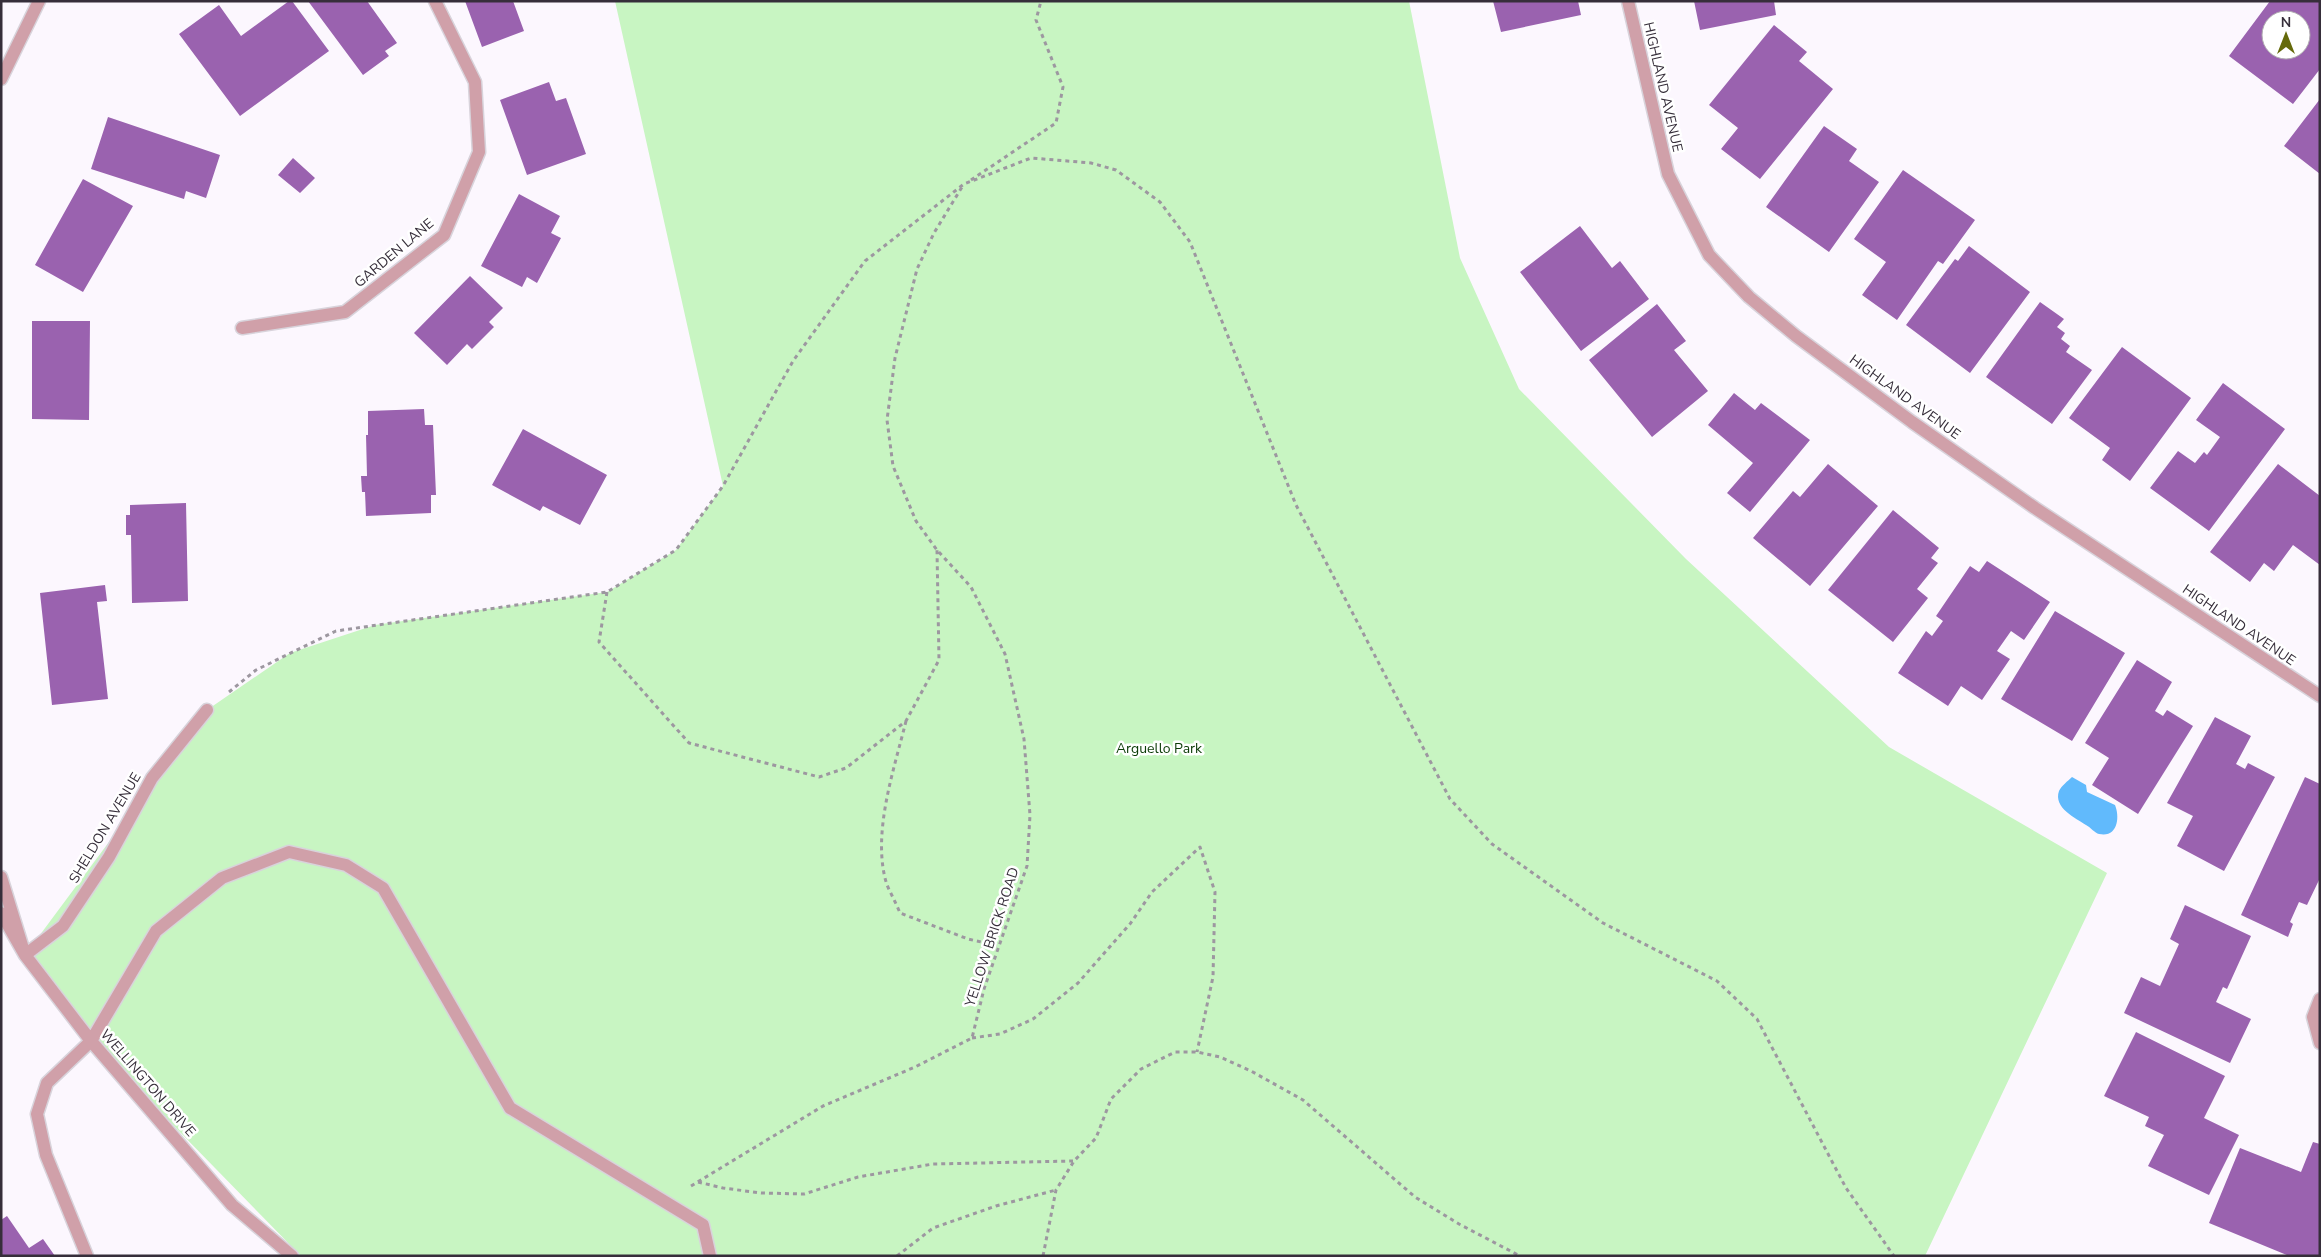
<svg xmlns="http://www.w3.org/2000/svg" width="2321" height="1257" font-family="'Nunito Sans',sans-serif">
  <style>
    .green { fill: #c8f5c2 }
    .water { fill: #61bafc }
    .building { fill: #9a62af; fill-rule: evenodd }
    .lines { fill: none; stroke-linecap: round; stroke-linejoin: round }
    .minor-casing { stroke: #d8d3db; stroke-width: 15 }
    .path { stroke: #9d97a0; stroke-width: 3; stroke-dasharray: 4 4; stroke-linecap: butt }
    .minor { stroke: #d0a0a9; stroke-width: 12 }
    .labels { text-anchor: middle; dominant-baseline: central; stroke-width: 5; stroke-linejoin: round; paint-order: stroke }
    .street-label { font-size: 14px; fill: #362e3a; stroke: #fff }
    .park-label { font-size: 14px; fill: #0c3c07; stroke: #fff }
  </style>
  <rect width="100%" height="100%" fill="#fcf7fe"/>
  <path class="green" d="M615,1H1409L1460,258L1519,389L1686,559L1889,747L2107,873L1925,1256H301L91,1041L25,955L207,710L290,653L375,625L607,592L676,550L723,486Z"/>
  <path class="water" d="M2072,777L2086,785L2087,792L2115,805C2120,817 2118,838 2099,834C2095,833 2090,827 2086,825C2076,818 2053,808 2059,791C2061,786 2068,781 2072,777Z"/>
  <path class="building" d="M289,1H292L329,51L240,116L179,34L219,5L241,36Z
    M308,1H367L397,43L385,51L389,56L363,75Z
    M465,1H513L524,31L482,47Z
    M1493,1H1578L1581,15L1501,32Z
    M1694,1H1774L1776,15L1700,30Z
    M2270,1H2320V69L2293,104L2229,56ZM2271,20H2301V50H2271Z
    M1774,25L1807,52L1799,61L1833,89L1760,179L1721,149L1738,128L1709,105Z
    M549,82L556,101L566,98L586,154L527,175L500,100Z
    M2320,99V174L2284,146Z
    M108,117L220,155L206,198L186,191L184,199L91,169Z
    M1824,126L1857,149L1849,161L1879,182L1829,252L1766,207Z
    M293,158L315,178L300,193L278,175Z
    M1903,170L1975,220L1943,264L1938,261L1897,320L1862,295L1886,262L1854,239Z
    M83,179L133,206L83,292L35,265Z
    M519,194L560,216L551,233L561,238L537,283L527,277L522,287L481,266Z
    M1580,226L1612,268L1620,261L1649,299L1581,351L1520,272Z
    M1969,246L2030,292L1970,373L1906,325L1955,259L1958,261Z
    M470,276L503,308L489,322L494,327L472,349L467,344L447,365L414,333Z
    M2040,302L2064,319L2057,327L2065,333L2061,339L2070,346L2066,352L2092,370L2052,424L1986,377Z
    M1657,304L1686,341L1674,350L1708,391L1652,437L1589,360Z
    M32,321H90L89,420L32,419Z
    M2122,347L2191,398L2130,481L2102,460L2110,448L2069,418Z
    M2223,383L2285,429L2209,531L2150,488L2178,451L2195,463L2204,452L2207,455L2220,437L2196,420Z
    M1734,393L1755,410L1761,403L1810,440L1750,512L1727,493L1753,463L1708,425Z
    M424,409L425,425H433L436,495H431V513L366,516L365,492H362L361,476H367L366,435H368V411Z
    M523,429L607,475L580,525L543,506L540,511L492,485Z
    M1828,464L1878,506L1810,586L1753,538L1793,491L1800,497Z
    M2278,464L2320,496V565L2293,545L2274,571L2264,563L2250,582L2210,552Z
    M186,503L188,601L132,603L131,535H126V515H130V505Z
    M1893,510L1939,548L1931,558L1938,563L1917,589L1928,598L1893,642L1828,590Z
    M1987,561L2050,602L2024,640L2011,631L1997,651L2010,659L1982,700L1961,686L1948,706L1898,673L1926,631L1932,636L1943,621L1936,616L1970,566L1979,572Z
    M105,585L107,601L97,602L108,699L52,705L40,593Z
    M2055,611L2125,653L2072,741L2001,699Z
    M2137,660L2172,682L2155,711L2163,716L2167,710L2193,726L2138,814L2092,785L2109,758L2085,743Z
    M2215,717L2251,736L2236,764L2245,769L2248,763L2275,777L2224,871L2177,846L2193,816L2167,803Z
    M2305,777L2320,784V878L2307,905L2299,902L2290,922L2293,924L2288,937L2241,915Z
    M2185,905L2251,936L2227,989L2223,987L2216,1002L2251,1019L2230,1063L2124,1013L2141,977L2160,986L2179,944L2170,939Z
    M2136,1032L2225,1076L2204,1118L2239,1135L2209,1195L2148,1166L2164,1135L2145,1126L2149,1117L2104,1096Z
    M2313,1142L2320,1144V1256H2289L2209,1223L2240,1148L2301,1172Z
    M7,1216L29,1248L43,1239L55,1256H1V1220Z"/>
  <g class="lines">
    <defs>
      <path id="minor" d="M1628,1L1668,174L1709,255L1749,297L1796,336L1912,422L2035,508L2320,696
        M1,79L39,1
        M242,328L345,312L444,235L479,152L475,82L435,1
        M1,877L25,955L63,926L109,857L152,778L207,710
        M1,913L25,955L91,1041L232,1205L292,1256
        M2320,999L2313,1017L2320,1043
        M87,1256L46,1155L37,1114L47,1083L91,1041L156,931L222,878L289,852L346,865L383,888L510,1108L703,1225L710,1256"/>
    </defs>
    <use href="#minor" class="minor-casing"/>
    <path class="path" d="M971,180L1056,123L1063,87L1036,20L1041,1
      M607,592L599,642L689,743L819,777L846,768L906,721L939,660L937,550
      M229,692L256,670L336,631L607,592L676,550L723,486L793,361L865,261L964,184L1031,158L1091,163L1116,170L1160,202L1190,242L1296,505L1450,799L1492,844L1603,923L1717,981L1757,1019L1846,1188L1894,1256
      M906,721C894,770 871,835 887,885C891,894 896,903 900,913L968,939L999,946
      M972,1038L1000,1034L1033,1019L1078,983L1130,924L1152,892L1200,847L1215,892L1213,977L1197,1052
      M698,1182L723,1188L761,1193L804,1194L858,1177L933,1164L1073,1161
      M691,1186L823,1106L915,1067L972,1038L984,989L1027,866L1030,815L1024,739L1005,654L971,587L937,550L916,521L893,466L887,420L895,358L917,269L934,233L962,187
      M897,1256L933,1228L996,1206L1056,1190
      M1043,1256L1056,1190L1074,1161L1096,1138L1111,1099L1141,1069L1175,1052H1197L1220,1057L1251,1071L1303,1100L1415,1197L1459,1224L1520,1256"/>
    <use href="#minor" class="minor"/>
  </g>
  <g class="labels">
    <g class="street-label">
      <text transform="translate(1663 87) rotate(77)">HIGHLAND AVENUE</text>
      <text transform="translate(394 253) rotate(-40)">GARDEN LANE</text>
      <text transform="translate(1905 397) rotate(36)">HIGHLAND AVENUE</text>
      <text transform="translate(2239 625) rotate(34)">HIGHLAND AVENUE</text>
      <text transform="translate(105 828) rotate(-59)">SHELDON AVENUE</text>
      <text transform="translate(992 937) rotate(-72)">YELLOW BRICK ROAD</text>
      <text transform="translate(148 1083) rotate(49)">WELLINGTON DRIVE</text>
    </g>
    <g class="park-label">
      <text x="1159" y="748">Arguello Park</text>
    </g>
  </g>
  <rect width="2321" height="1257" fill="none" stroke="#362e3a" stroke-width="5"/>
  <g transform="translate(2286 35)"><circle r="24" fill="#ffffff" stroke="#afabb0"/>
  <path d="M0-4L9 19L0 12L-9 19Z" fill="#656a0b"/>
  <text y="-8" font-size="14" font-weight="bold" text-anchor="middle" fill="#362e3a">N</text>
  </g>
</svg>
